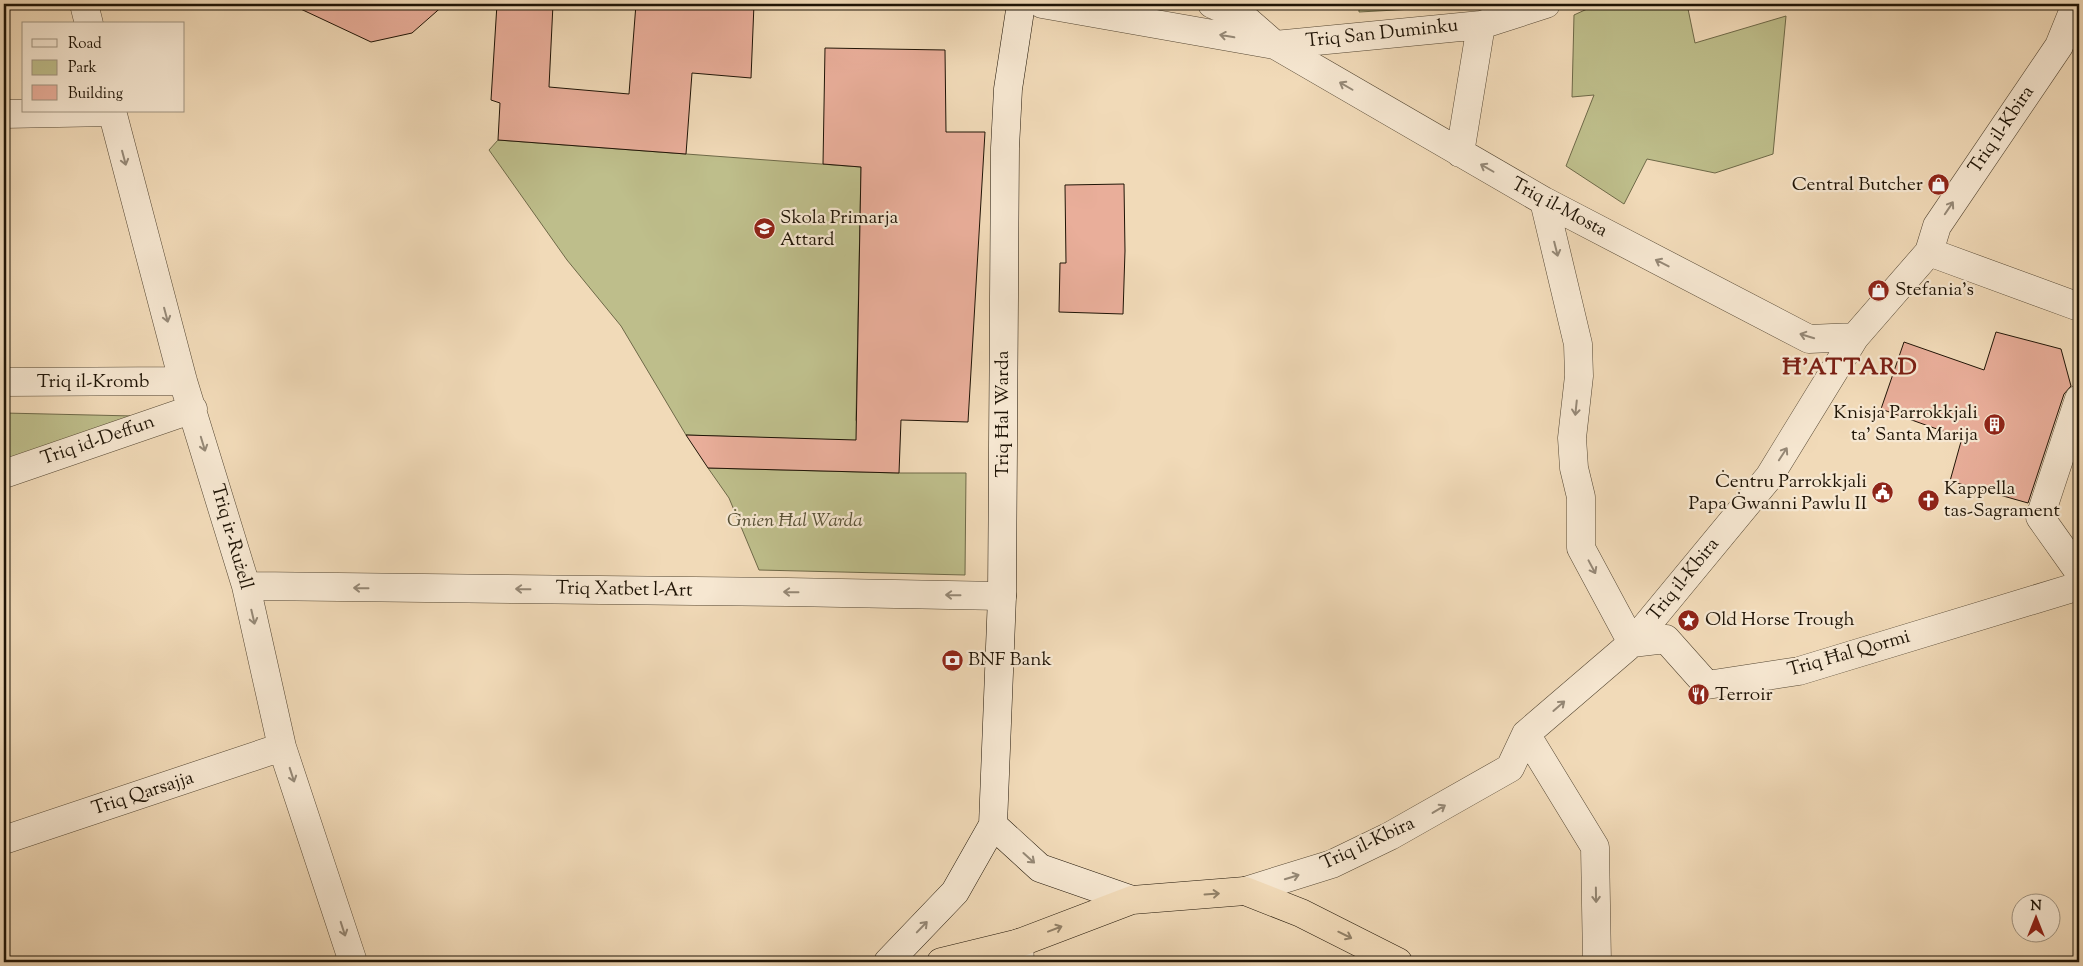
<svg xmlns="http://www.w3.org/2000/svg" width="2083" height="966" font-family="'Sorts Mill Goudy',serif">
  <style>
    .green { fill: #bebe8b; stroke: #6e6948 }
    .building { fill: #e9ae9a; stroke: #1f1406 }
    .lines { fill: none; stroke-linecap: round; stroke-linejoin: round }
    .street-casing { stroke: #544632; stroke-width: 29 }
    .secondary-casing { stroke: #1f1406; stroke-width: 29 }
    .highway-casing { stroke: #1f1406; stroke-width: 29 }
    .street { stroke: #f6e7d1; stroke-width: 28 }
    .secondary { stroke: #f6e7d1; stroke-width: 28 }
    .highway { stroke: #f1dab8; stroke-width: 28 }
    .oneway { stroke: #958876 }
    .oneway2 { stroke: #928168 }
    .labels { text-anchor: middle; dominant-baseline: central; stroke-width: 4.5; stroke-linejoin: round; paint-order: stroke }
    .street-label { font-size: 19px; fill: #1f1406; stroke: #f6e7d1 }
    .poi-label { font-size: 19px; fill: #1f1406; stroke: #f6e7d1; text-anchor: start }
    .park-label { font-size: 19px; font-style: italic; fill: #575035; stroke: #f6e7d1 }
    .district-label { font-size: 24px; font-weight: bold; letter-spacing: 1px; fill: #7a1f14; stroke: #f6e7d1 }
  </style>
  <rect width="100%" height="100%" fill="#f1dab8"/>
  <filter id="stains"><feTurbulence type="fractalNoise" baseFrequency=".004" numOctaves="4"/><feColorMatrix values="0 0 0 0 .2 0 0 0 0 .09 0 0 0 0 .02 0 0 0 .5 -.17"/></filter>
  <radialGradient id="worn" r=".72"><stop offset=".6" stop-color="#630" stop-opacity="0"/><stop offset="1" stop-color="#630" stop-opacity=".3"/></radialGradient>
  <path class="green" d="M1359,4H1505L1359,12Z
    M1598,4H1687L1695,43L1786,16L1773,154L1715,173L1647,159L1624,204L1566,166L1594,95L1572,97L1574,15Z
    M498,140L861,167L856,420L863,441L686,435L621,326L567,260L489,150Z
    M4,413L134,416L4,460Z
    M708,468L899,473H966L965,575L759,570L729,498Z"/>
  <path class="building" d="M290,4H445L412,33L371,42Z
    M497,4H553L549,87L629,94L636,4H754L751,78L692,73L686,154L498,140L500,103L491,100Z
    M825,48L945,50L946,132H985L968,422L901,420L899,473L708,468L686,435L856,440L861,167L823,164Z
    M1124,184L1125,251L1123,314L1059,312L1060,263H1066L1065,185Z
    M1996,332L2061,349L2071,386L2064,394L2028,503L1950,481L1962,438L1881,409L1904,342L1984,370Z"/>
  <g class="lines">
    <defs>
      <path id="street" d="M84,4L89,24
        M1042,4L1275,45L1481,25L1546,4
        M1212,4L1243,17L1275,45L1544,201L1809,339L1855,337
        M112,111L183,381L246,586L282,747L353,962
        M4,114L112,112
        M1460,153L1481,25
        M1544,201L1578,344L1579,376L1572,438L1574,468L1581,497V548L1632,643
        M1929,252L2079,307
        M4,382L183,381
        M2079,399L2040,517L2079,572
        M4,474L193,409
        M246,586L788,592L1002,596
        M1632,643L1666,639L1707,685L1799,671L2079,586
        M1526,734L1595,847L1597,962
        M4,840L282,747
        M1245,891L1332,864L1390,836L1510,768L1526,734L1632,643L1769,477L1855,337L1929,252L1937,226L2059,46L2076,4
        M1019,943L1020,962"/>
      <path id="secondary" d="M993,825L1040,868L1132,900
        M888,962L955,892L993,825L1002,596L1005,148L1008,89L1021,4"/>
      <path id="highway" d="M941,962L1019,943L1132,900L1245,891L1301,913L1398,962"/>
    </defs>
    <use href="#street" class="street-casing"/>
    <use href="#secondary" class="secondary-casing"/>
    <use href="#highway" class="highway-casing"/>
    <use href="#street" class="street"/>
    <use href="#secondary" class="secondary"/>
    <use href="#highway" class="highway"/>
  </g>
  <defs><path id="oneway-shaft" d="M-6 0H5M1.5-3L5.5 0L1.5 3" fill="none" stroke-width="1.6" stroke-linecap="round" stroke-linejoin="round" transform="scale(1.25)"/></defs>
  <g class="oneway">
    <use href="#oneway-shaft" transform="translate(1227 36) rotate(-170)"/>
    <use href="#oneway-shaft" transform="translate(1346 86) rotate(-150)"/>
    <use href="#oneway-shaft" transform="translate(124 158) rotate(75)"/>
    <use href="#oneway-shaft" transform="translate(1487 168) rotate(-150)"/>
    <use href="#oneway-shaft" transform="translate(1949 208) rotate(-56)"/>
    <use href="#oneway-shaft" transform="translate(1556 249) rotate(76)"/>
    <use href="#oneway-shaft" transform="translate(1662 263) rotate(-153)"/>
    <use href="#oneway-shaft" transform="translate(166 315) rotate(75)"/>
    <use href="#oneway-shaft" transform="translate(1807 336) rotate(-163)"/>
    <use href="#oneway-shaft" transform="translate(1576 408) rotate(96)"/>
    <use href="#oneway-shaft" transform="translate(203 444) rotate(73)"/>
    <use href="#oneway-shaft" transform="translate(1783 454) rotate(-57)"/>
    <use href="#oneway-shaft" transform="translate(1592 567) rotate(62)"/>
    <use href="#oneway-shaft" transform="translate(361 588) rotate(-179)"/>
    <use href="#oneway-shaft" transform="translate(523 589) rotate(-179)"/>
    <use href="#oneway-shaft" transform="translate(791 592) rotate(-179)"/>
    <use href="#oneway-shaft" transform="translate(953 595) rotate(-179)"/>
    <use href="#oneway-shaft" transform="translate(253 617) rotate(77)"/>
    <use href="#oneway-shaft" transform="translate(1559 706) rotate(-41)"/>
    <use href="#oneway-shaft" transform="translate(292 775) rotate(72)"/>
    <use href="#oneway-shaft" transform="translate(1439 809) rotate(-31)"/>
    <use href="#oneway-shaft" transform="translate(1029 858) rotate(42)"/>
    <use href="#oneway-shaft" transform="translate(1292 877) rotate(-17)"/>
    <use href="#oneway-shaft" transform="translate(1596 895) rotate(89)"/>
    <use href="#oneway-shaft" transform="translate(922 927) rotate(-46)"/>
    <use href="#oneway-shaft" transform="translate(343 929) rotate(72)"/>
  </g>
  <g class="oneway2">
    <use href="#oneway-shaft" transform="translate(1212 894) rotate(-4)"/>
    <use href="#oneway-shaft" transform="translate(1055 929) rotate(-21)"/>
    <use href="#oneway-shaft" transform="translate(1345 935) rotate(26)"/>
  </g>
  <defs>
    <symbol id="shop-disc" viewBox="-11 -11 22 22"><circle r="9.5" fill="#8f2418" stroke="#f6e7d1"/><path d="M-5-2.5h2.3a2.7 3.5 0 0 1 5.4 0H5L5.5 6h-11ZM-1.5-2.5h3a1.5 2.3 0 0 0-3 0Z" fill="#fff"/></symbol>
    <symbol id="school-disc" viewBox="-11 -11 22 22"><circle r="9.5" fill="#8f2418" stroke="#f6e7d1"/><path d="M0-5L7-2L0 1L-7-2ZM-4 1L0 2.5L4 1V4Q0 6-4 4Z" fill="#fff"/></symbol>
    <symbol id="building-disc" viewBox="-11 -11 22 22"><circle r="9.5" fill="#8f2418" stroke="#f6e7d1"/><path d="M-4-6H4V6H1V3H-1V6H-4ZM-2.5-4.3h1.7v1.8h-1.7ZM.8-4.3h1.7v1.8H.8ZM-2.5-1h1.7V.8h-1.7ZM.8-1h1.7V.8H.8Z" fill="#fff"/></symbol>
    <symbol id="civic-disc" viewBox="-11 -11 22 22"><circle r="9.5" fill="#8f2418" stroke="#f6e7d1"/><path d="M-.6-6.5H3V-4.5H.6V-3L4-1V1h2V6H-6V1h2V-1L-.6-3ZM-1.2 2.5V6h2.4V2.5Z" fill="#fff"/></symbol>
    <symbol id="church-disc" viewBox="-11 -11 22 22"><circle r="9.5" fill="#8f2418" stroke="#f6e7d1"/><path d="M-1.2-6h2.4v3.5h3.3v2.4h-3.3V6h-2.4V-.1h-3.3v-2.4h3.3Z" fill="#fff"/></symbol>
    <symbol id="sight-disc" viewBox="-11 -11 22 22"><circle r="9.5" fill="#8f2418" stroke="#f6e7d1"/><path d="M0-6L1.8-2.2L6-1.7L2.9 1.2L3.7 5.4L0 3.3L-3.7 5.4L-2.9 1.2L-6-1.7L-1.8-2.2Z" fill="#fff"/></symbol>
    <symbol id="bank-disc" viewBox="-11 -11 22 22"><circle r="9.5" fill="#8f2418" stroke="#f6e7d1"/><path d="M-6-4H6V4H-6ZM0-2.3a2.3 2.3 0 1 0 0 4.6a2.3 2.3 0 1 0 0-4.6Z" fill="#fff"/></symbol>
    <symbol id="restaurant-disc" viewBox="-11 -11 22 22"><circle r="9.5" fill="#8f2418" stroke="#f6e7d1"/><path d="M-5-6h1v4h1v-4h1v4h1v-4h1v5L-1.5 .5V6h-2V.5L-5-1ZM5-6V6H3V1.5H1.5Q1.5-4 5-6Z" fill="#fff"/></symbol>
  </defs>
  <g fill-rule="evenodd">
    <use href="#shop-disc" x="1926" y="172" width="25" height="25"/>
    <use href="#school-disc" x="752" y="216" width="25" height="25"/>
    <use href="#shop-disc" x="1866" y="278" width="25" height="25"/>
    <use href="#building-disc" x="1982" y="412" width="25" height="25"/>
    <use href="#civic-disc" x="1870" y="480" width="25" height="25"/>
    <use href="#church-disc" x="1916" y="488" width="25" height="25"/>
    <use href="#sight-disc" x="1676" y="608" width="25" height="25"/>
    <use href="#bank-disc" x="940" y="648" width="25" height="25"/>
    <use href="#restaurant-disc" x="1686" y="682" width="25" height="25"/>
  </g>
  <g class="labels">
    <g class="street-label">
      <text transform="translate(1382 34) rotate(-6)">Triq San Duminku</text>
      <text transform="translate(2002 130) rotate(-56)">Triq il-Kbira</text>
      <text transform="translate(1559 208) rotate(28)">Triq il-Mosta</text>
      <text x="93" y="382">Triq il-Kromb</text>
      <text transform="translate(1003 414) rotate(-90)">Triq Ħal Warda</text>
      <text transform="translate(98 441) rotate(-19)">Triq id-Deffun</text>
      <text transform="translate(231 537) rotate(74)">Triq ir-Rużell</text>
      <text transform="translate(1684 580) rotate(-51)">Triq il-Kbira</text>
      <text transform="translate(624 590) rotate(1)">Triq Xatbet l-Art</text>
      <text transform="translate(1849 654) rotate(-16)">Triq Ħal Qormi</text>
      <text transform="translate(143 794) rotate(-18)">Triq Qarsajja</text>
      <text transform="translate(1368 844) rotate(-25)">Triq il-Kbira</text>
    </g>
    <g class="poi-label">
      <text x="1923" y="185" text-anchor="end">Central Butcher</text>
      <text x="780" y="218">Skola Primarja<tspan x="780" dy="22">Attard</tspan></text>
      <text x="1895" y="290">Stefania's</text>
      <text x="1978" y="413" text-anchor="end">Knisja Parrokkjali<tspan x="1978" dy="22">ta' Santa Marija</tspan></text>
      <text x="1867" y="482" text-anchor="end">Ċentru Parrokkjali<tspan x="1867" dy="22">Papa Ġwanni Pawlu II</tspan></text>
      <text x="1944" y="489">Kappella<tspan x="1944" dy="22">tas-Sagrament</tspan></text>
      <text x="1705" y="620">Old Horse Trough</text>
      <text x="968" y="660">BNF Bank</text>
      <text x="1715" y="695">Terroir</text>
    </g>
    <g class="park-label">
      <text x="795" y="521">Ġnien Ħal Warda</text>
    </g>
    <g class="district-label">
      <text x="1850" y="368">Ħ'ATTARD</text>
    </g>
  </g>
  <rect width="2083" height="966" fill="none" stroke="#f1dab8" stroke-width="20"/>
  <rect x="5" y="5" width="2073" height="956" fill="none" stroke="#1f1406" stroke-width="2.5"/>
  <rect x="10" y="10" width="2063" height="946" fill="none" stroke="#1f1406"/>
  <rect x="22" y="22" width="162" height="90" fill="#f6e7d1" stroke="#a09380"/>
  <rect x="32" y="39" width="25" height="8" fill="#f6e7d1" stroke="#a09380"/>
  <text x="68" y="48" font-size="15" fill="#1f1406">Road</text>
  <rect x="32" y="60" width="25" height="15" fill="#bebe8b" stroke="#a09380"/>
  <text x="68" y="72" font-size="15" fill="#1f1406">Park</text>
  <rect x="32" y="85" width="25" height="15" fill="#e9ae9a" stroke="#a09380"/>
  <text x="68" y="98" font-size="15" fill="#1f1406">Building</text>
  <g transform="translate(2036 918)"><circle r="24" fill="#f6e7d1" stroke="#a09380"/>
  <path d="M0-4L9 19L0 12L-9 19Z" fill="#8f2418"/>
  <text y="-8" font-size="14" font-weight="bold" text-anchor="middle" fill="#1f1406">N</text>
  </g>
  <rect width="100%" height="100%" filter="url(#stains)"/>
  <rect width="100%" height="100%" fill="url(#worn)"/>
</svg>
